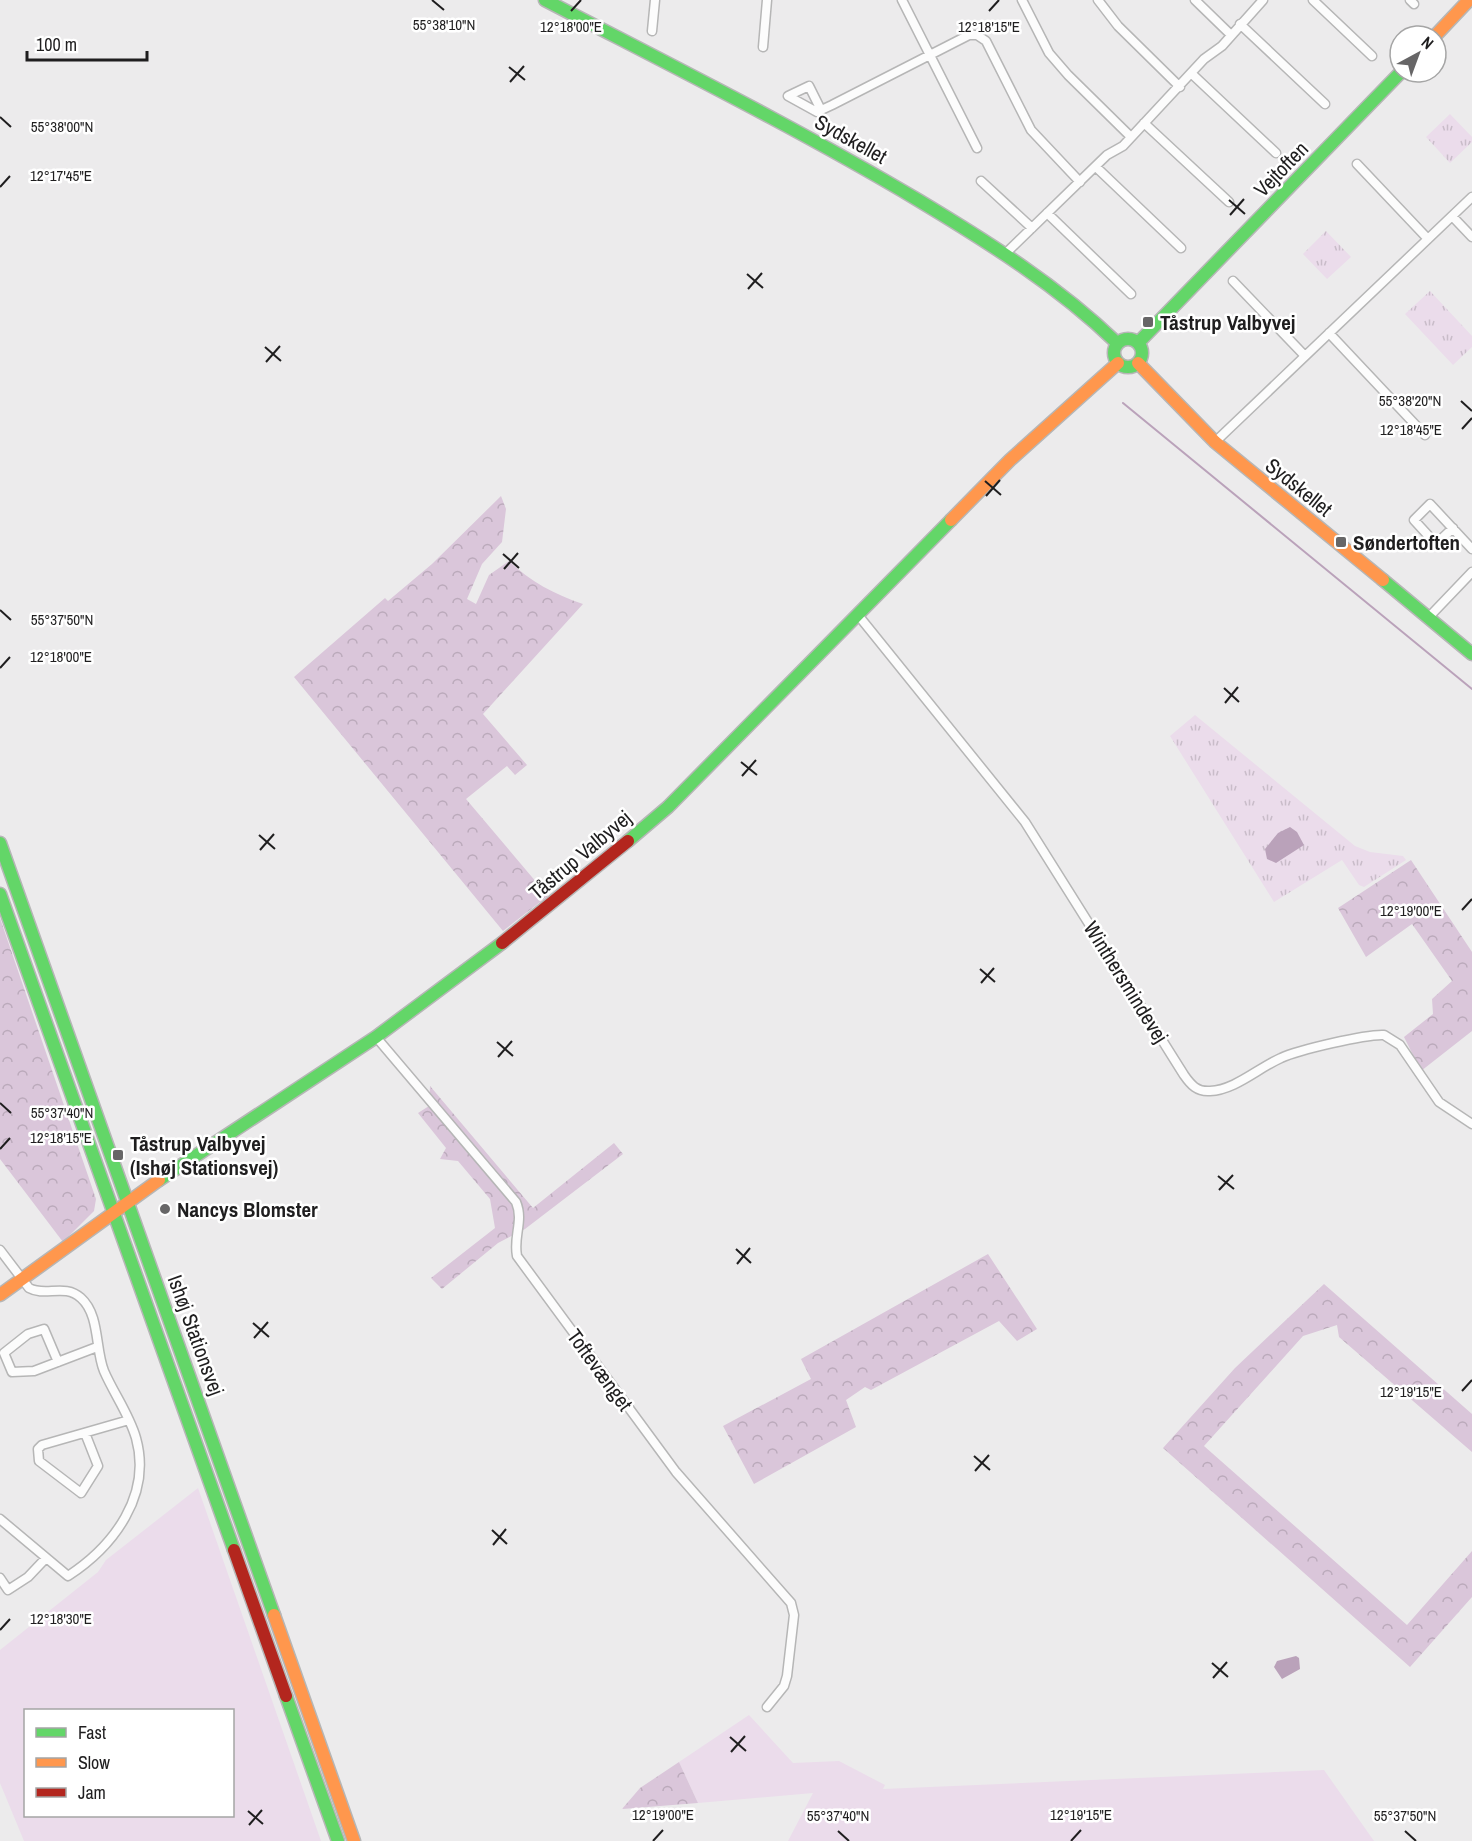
<svg xmlns="http://www.w3.org/2000/svg" width="1472" height="1841" font-family="'Archivo Narrow',sans-serif">
  <style>
    .green { fill: #ebdceb; fill-rule: evenodd }
    .forest { fill: url(#forest-crowns) }
    .park { fill: url(#park-tufts) }
    .water { fill: #baa2ba }
    .lines { fill: none; stroke-linecap: round; stroke-linejoin: round }
    .stream { stroke: #baa2ba; stroke-width: 2 }
    .street-casing { stroke: #b6b6b6; stroke-width: 11 }
    .fast-casing { stroke: #b6b6b6; stroke-width: 15 }
    .slow-casing { stroke: #b6b6b6; stroke-width: 15 }
    .jam-casing { stroke: #b6b6b6; stroke-width: 15 }
    .street { stroke: #fcfcfc; stroke-width: 8 }
    .fast { stroke: #63d668; stroke-width: 12 }
    .slow { stroke: #ff974d; stroke-width: 12 }
    .jam { stroke: #b3261e; stroke-width: 12 }
    .ticks { fill: none; stroke: #1f1e1f; stroke-width: 2 }
    .poi-dot { fill: #676667; stroke: #fff; stroke-width: 2 }
    .labels { text-anchor: middle; dominant-baseline: central; stroke-width: 5; stroke-linejoin: round; paint-order: stroke }
    .street-label { font-size: 21px; fill: #1f1e1f; stroke: #fff }
    .poi-label { font-size: 21px; font-weight: bold; fill: #1f1e1f; stroke: #fff; text-anchor: start }
    .ticks-label { font-size: 15px; text-anchor: middle; fill: #1f1e1f; stroke: #fff; stroke-width: 5; stroke-linejoin: round; paint-order: stroke }
  </style>
  <defs>
    <pattern id="forest-crowns" width="20" height="18" patternUnits="userSpaceOnUse" patternTransform="scale(1.5)"><rect width="20" height="18" fill="#dac6da"/><path d="M2 6a3 3 0 1 1 6 0M12 15a3 3 0 1 1 6 0" fill="none" stroke="#bab"/></pattern>
    <pattern id="park-tufts" width="24" height="20" patternUnits="userSpaceOnUse" patternTransform="scale(1.5)"><rect width="24" height="20" fill="#ebdceb"/><path d="M3 7l-1-3M5 7V3M7 7l1-3M15 17l-1-3M17 17v-4M19 17l1-3" fill="none" stroke="#c9bcc9"/></pattern>
  </defs>
  <rect width="100%" height="100%" fill="#ecebec"/>
  <path class="green" d="M198,1488L321,1841H24L0,1783V1650L98,1572L106,1560ZM232,1710V1816H26V1710Z
    M749,1715L793,1763L839,1761L885,1785L883,1789L1324,1770L1374,1841H788L813,1793L698,1803L679,1762Z"/>
  <path class="forest" d="M501,496L506,509L502,542L482,564L467,599L476,604L489,575L509,561C531,582 554,594 583,604L483,714L527,765L515,775L507,766L466,799L548,896L503,931L294,677L385,598L388,601L432,564Z
    M1411,860L1472,952V1031L1421,1071L1404,1037L1433,1014L1432,999L1452,981L1412,924L1366,957L1338,908Z
    M0,918L96,1199L94,1211L63,1242L0,1159Z
    M430,1086L533,1208L614,1143L623,1154L525,1229L498,1243L442,1289L431,1278L495,1228L490,1199L458,1161L440,1159L446,1148L418,1113L429,1106Z
    M988,1254L1037,1329L1017,1341L999,1321L871,1390L865,1387L846,1400L856,1427L754,1484L723,1426L811,1379L801,1359Z
    M1324,1284L1472,1414V1452L1339,1337L1337,1325L1303,1336L1204,1446L1407,1625L1472,1551V1597L1410,1667L1163,1448L1235,1368Z
    M679,1762L698,1803L622,1809L640,1788Z"/>
  <path class="park" d="M1450,114L1472,137V142L1450,163L1426,137Z
    M1326,231L1351,257L1327,279L1303,254Z
    M1430,291L1472,336V347L1453,365L1405,314Z
    M1195,715L1355,846L1370,852L1403,856L1406,860L1364,887L1359,885L1342,860L1274,902L1170,736Z"/>
  <path class="water" d="M1290,827L1297,832L1304,845L1276,863L1267,859L1265,849L1278,833Z
    M1296,1656L1299,1658L1300,1669L1282,1679L1274,1667L1277,1661Z"/>
  <g class="lines">
    <path class="stream" d="M1123,403L1472,689"/>
    <defs>
      <path id="street" d="M902,0L977,148
        M1022,0L1049,53L1068,75L1130,136
        M1098,0L1118,26L1180,87
        M1195,0L1230,34
        M1313,0L1372,56
        M1410,0L1414,4
        M1240,24L1325,104
        M652,31L655,0
        M763,47L767,0
        M1192,74L1276,153
        M821,110L809,86L788,96L817,112L832,105L969,35H977L986,41L1031,130L1080,182
        M1144,123L1229,202
        M1357,164L1428,239
        M1096,167L1181,248
        M981,181L1032,228
        M1047,213L1131,294
        M1452,216L1472,237
        M1004,255L1107,155L1123,146L1204,59L1222,46L1263,0
        M1233,281L1305,356
        M1329,333L1425,435
        M1215,442L1472,197
        M1453,528L1436,544L1414,520L1430,504L1472,549
        M858,615L1025,822L1184,1075C1191,1085 1197,1092 1210,1091C1235,1090 1258,1068 1281,1058C1298,1050 1366,1034 1384,1035L1400,1045L1439,1102L1472,1124
        M1428,618L1472,572
        M376,1037L516,1202C524,1221 513,1236 517,1256L676,1472L791,1603L794,1615L787,1676L784,1686L767,1707
        M0,1250L29,1288C45,1297 65,1283 81,1298C100,1315 95,1349 104,1371C114,1394 129,1414 136,1438C152,1495 114,1546 68,1576L0,1519
        M58,1362L44,1329L28,1334L4,1353L12,1372L34,1371L97,1347
        M85,1433L98,1466L81,1493L39,1461L38,1449L42,1445L129,1420
        M0,1578L8,1590L28,1577L46,1558"/>
      <path id="fast" d="M545,0C670,65 797,128 918,200C988,242 1058,286 1117,343
        M1114 353a14 14 0 1 1 28 0a14 14 0 1 1-28 0Z
        M1138,343L1401,72
        M1383,580L1472,654
        M628,841L668,807L951,520
        M0,843L274,1615
        M0,894L234,1550
        M159,1180L376,1037L502,943
        M286,1696L338,1841"/>
      <path id="slow" d="M1435,36L1469,0
        M1138,363L1215,442L1383,580
        M951,520L1010,460L1118,363
        M0,1295L159,1180
        M274,1615L354,1841"/>
      <path id="jam" d="M502,943L628,841
        M234,1550L286,1696"/>
    </defs>
    <use href="#street" class="street-casing"/>
    <use href="#fast" class="fast-casing"/>
    <use href="#slow" class="slow-casing"/>
    <use href="#jam" class="jam-casing"/>
    <use href="#street" class="street"/>
    <use href="#fast" class="fast"/>
    <use href="#slow" class="slow"/>
    <use href="#jam" class="jam"/>
  </g>
  <path class="ticks" d="M432,0L444,10M571,11L581,0M989,11L999,0M509,67L525,80M510,82L524,66M0,117L11,127M0,187L10,176M1229,200L1245,214M1230,215L1244,199M747,274L763,288M748,289L762,273M265,347L281,361M266,362L280,346M1461,401L1472,411M1462,429L1472,418M985,481L1001,495M986,496L1000,480M503,554L519,568M504,569L518,553M0,610L11,620M0,668L10,657M1224,688L1239,702M1225,703L1238,687M741,762L757,775M742,776L756,760M259,835L275,849M260,850L274,834M1462,910L1472,899M980,969L995,982M981,983L994,968M497,1042L513,1056M498,1057L512,1041M0,1103L11,1113M0,1149L10,1138M1218,1176L1234,1189M1219,1190L1233,1175M736,1249L751,1263M737,1264L750,1248M253,1323L269,1337M254,1338L268,1322M1462,1391L1472,1380M974,1456L990,1470M975,1471L989,1455M492,1530L507,1544M493,1545L506,1529M0,1630L10,1619M1212,1663L1228,1677M1213,1678L1227,1662M730,1737L746,1751M731,1752L745,1736M248,1811L263,1824M249,1825L262,1810M838,1831L849,1841M1405,1831L1416,1841M653,1841L663,1830M1071,1841L1081,1830"/>
  <g class="poi-dot">
    <rect x="1142" y="316" width="12" height="12" rx="3"/>
    <rect x="1335" y="536" width="12" height="12" rx="3"/>
    <rect x="112" y="1149" width="12" height="12" rx="3"/>
    <circle cx="165" cy="1209" r="6"/>
  </g>
  <g class="labels">
    <g class="street-label">
      <text transform="translate(851 139) rotate(29)">Sydskellet</text>
      <text transform="translate(1281 169) rotate(-46)">Vejtoften</text>
      <text transform="translate(1299 487) rotate(39)">Sydskellet</text>
      <text transform="translate(580 855) rotate(-40)">Tåstrup Valbyvej</text>
      <text transform="translate(1126 982) rotate(58)">Winthersmindevej</text>
      <text transform="translate(196 1335) rotate(70)">Ishøj Stationsvej</text>
      <text transform="translate(600 1370) rotate(54)">Toftevænget</text>
    </g>
    <g class="poi-label">
      <text x="1160" y="322">Tåstrup Valbyvej</text>
      <text x="1353" y="542">Søndertoften</text>
      <text x="130" y="1143">Tåstrup Valbyvej<tspan x="130" dy="24">(Ishøj Stationsvej)</tspan></text>
      <text x="177" y="1209">Nancys Blomster</text>
    </g>
  </g>
  <g class="ticks-label">
    <text x="444" y="30">55°38'10"N</text>
    <text x="989" y="32">12°18'15"E</text>
    <text x="571" y="32">12°18'00"E</text>
    <text x="62" y="132">55°38'00"N</text>
    <text x="61" y="181">12°17'45"E</text>
    <text x="1410" y="406">55°38'20"N</text>
    <text x="1411" y="435">12°18'45"E</text>
    <text x="62" y="625">55°37'50"N</text>
    <text x="61" y="662">12°18'00"E</text>
    <text x="1411" y="916">12°19'00"E</text>
    <text x="62" y="1118">55°37'40"N</text>
    <text x="61" y="1143">12°18'15"E</text>
    <text x="1411" y="1397">12°19'15"E</text>
    <text x="61" y="1624">12°18'30"E</text>
    <text x="663" y="1820">12°19'00"E</text>
    <text x="1081" y="1820">12°19'15"E</text>
    <text x="838" y="1821">55°37'40"N</text>
    <text x="1405" y="1821">55°37'50"N</text>
  </g>
  <rect x="24" y="1709" width="210" height="108" fill="#ffffff" stroke="#a5a5a5" stroke-width="1.5"/>
  <rect x="36" y="1728" width="30" height="9" fill="#63d668" stroke="#a5a5a5" stroke-width="1.5"/>
  <text x="78" y="1739" font-size="18" fill="#1f1e1f">Fast</text>
  <rect x="36" y="1758" width="30" height="9" fill="#ff974d" stroke="#a5a5a5" stroke-width="1.5"/>
  <text x="78" y="1769" font-size="18" fill="#1f1e1f">Slow</text>
  <rect x="36" y="1788" width="30" height="9" fill="#b3261e" stroke="#a5a5a5" stroke-width="1.5"/>
  <text x="78" y="1799" font-size="18" fill="#1f1e1f">Jam</text>
  <g transform="translate(1418 54) rotate(41)"><circle r="28" fill="#ffffff" stroke="#a5a5a5" stroke-width="1.5"/>
  <path d="M0-4.5L10 22L0 15L-10 22Z" fill="#676667"/>
  <text y="-9" font-size="16" font-weight="bold" text-anchor="middle" fill="#1f1e1f">N</text>
  </g>
  <path d="M27 51v9h120v-9" fill="none" stroke="#1f1e1f" stroke-width="3"/>
  <text x="36" y="51" font-size="18" fill="#1f1e1f" stroke="#ffffff" stroke-width="4.5" paint-order="stroke">100 m</text>
</svg>
